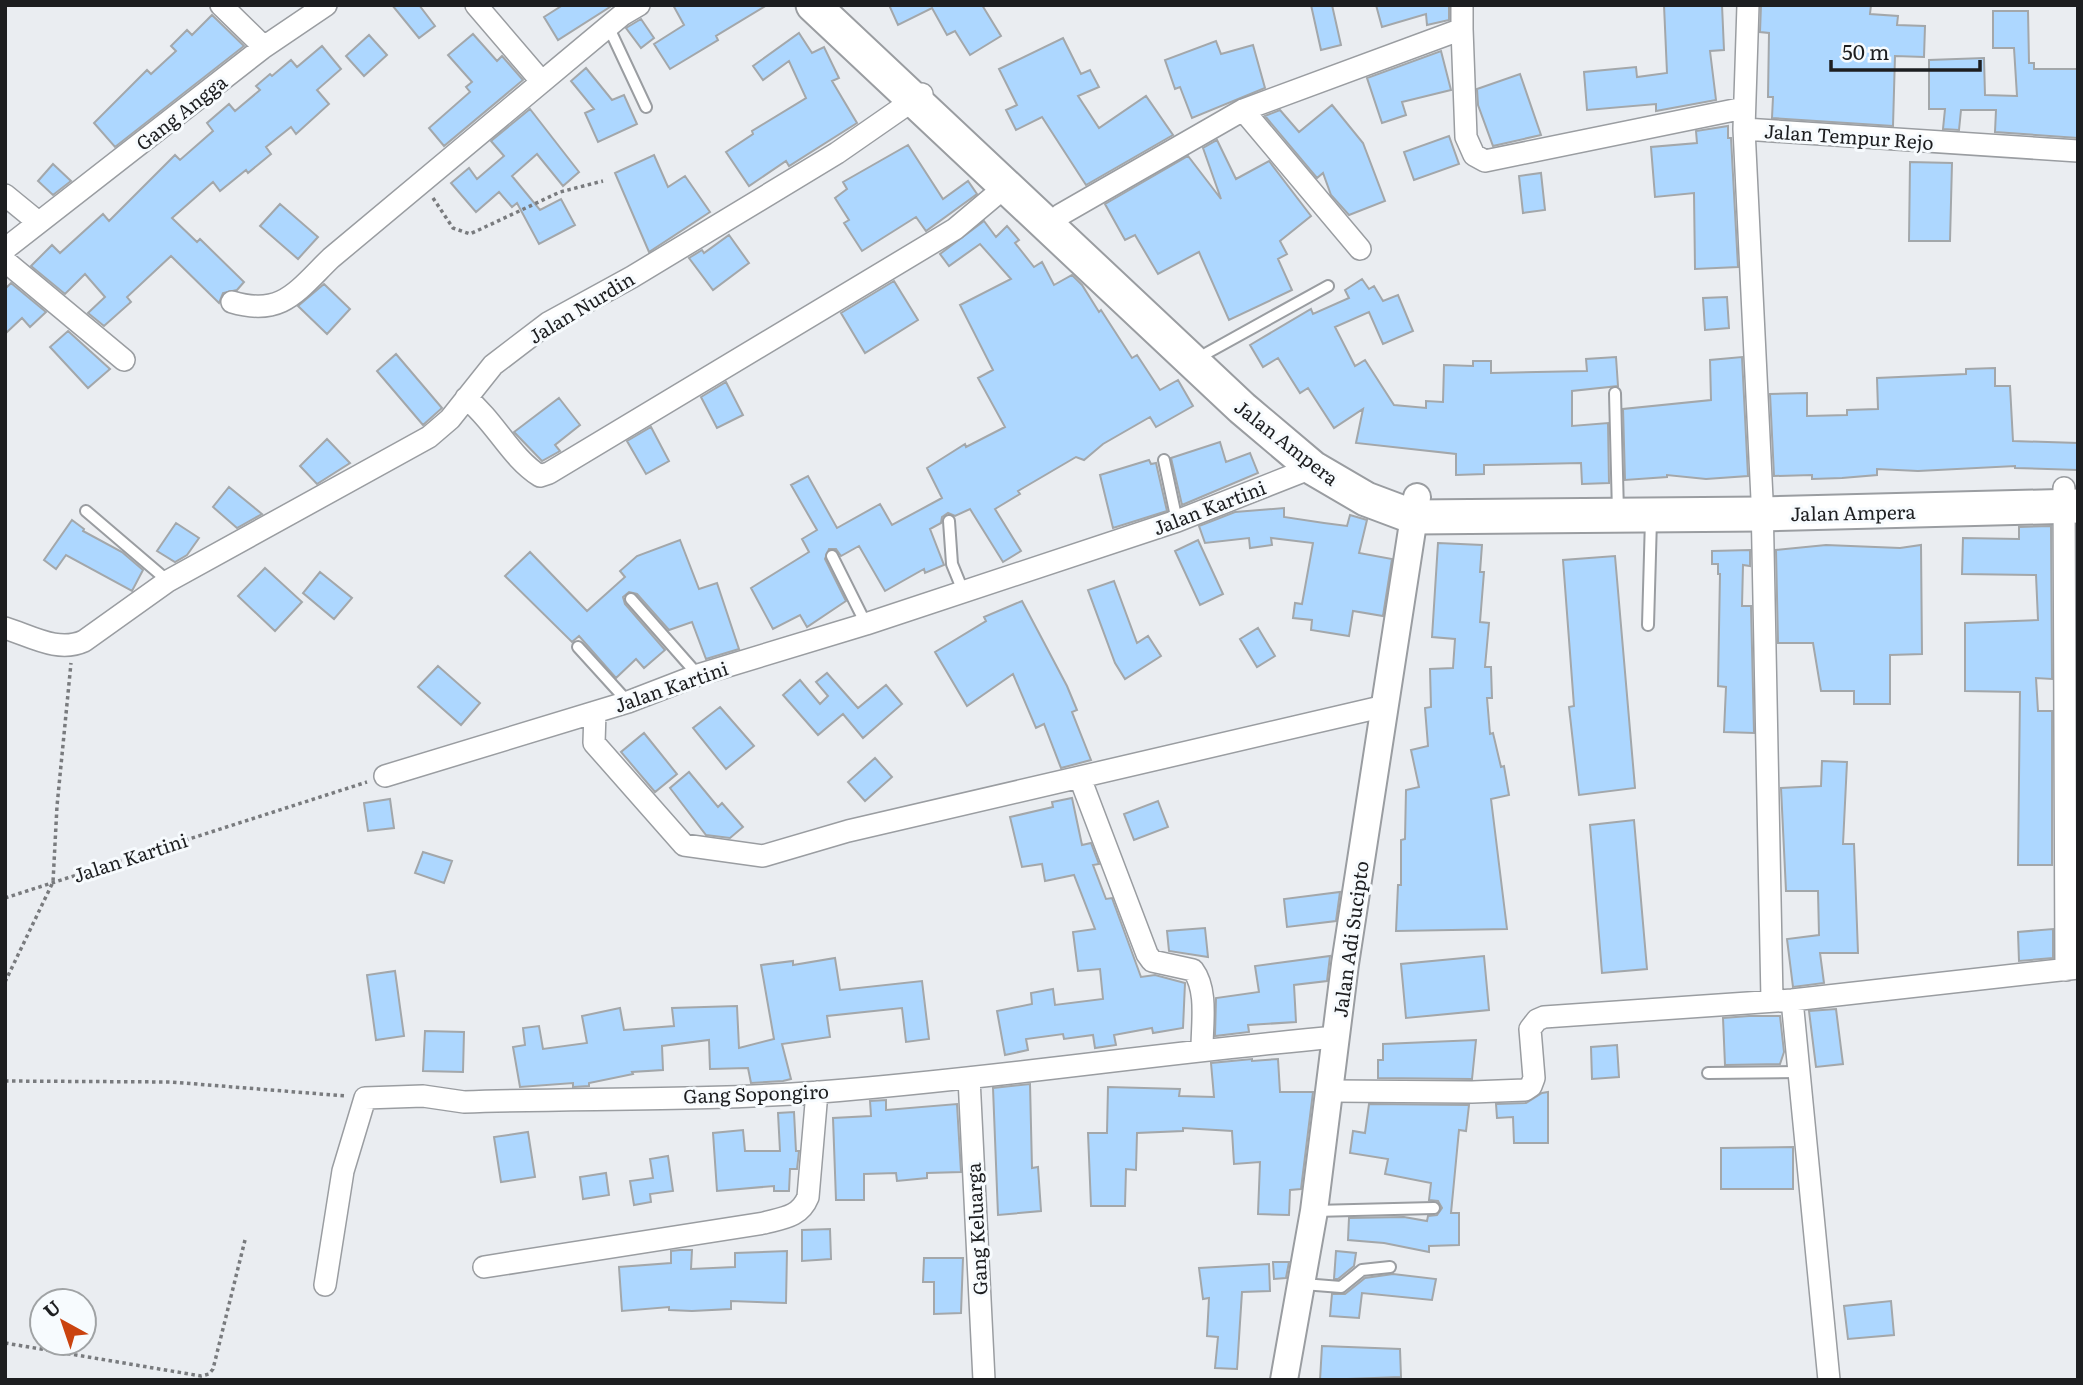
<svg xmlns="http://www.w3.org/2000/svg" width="2083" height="1385" font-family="Literata,serif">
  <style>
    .building { fill: #add7ff; stroke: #a3a7aa; stroke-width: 2 }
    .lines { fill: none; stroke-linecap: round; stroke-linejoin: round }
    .service-casing { stroke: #9a9da1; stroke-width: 14 }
    .minor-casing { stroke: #9a9da1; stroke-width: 24 }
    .tertiary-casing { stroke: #9a9da1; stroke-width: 30 }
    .primary-casing { stroke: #9a9da1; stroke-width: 37 }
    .path { stroke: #797b7e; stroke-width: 3.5; stroke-dasharray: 3.5 3.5; stroke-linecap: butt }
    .service { stroke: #fff; stroke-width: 10 }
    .minor { stroke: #fff; stroke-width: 21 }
    .tertiary { stroke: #fff; stroke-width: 26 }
    .primary { stroke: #fff; stroke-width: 33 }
    .labels { text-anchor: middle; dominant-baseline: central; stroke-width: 6; stroke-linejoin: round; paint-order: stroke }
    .street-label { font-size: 19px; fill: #1d1e20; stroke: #f7fbfe }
  </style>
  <rect width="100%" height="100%" fill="#eaedf1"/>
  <path class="building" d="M392,5H419L435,26L419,38Z
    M563,5H613L558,40L544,17Z
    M673,5H767L716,36L718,40L670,69L654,44L684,25Z
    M889,5H982L1001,36L970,55L955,31L947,35L932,8L898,25Z
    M1311,5H1332L1341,45L1321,50Z
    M1376,5H1449V20L1427,25L1426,14L1382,27Z
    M1664,5H1722L1724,50L1710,51L1716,100L1656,111V104L1587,110L1584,72L1636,67L1637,77L1667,73Z
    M1761,5H1871L1870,14L1898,16L1897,25L1925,26L1924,57L1895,56L1893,126L1772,118L1773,97H1768L1769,33L1760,32Z
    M1993,11H2028L2029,63H2034V69H2078V138L1995,132L1996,110H1961L1959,130L1943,129L1945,109H1929V60L1984,58L1985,95L2017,96L2014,48H1993Z
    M212,15L244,46L115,147L94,123L147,70L151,74L176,51L171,46L187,30L192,35Z
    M641,19L654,38L641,48L626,28Z
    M799,33L812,53L824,47L839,78L832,81L857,123L789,166L786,161L749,186L726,152L753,134L752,131L806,98L789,61L763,80L753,66Z
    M473,34L497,61L502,56L523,80L444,146L429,128L470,92L466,87L472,82L448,55Z
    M369,35L387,55L364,76L346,56Z
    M1063,38L1081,74L1090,70L1099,87L1078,96L1099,128L1146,96L1173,135L1086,185L1042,117L1016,130L1006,110L1017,105L999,69Z
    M1216,41L1221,54L1253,45L1265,88L1192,118L1180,87L1175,89L1165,60Z
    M322,46L341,69L317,90L329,104L296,134L291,127L266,147L271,154L248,173L246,170L220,191L213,182L172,218L197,242L200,239L244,282L237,290L223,293L219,303L171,256L127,297L131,302L104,326L88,313L105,297L85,274L65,294L31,266L52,245L60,253L103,214L109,221L175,155L180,160L213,131L207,123L229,104L235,111L260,90L256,86L270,74L272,76L291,60L297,67Z
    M1441,51L1451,90L1402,102L1406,115L1382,123L1367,78Z
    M586,68L612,100L624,95L637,124L598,142L585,113L594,109L571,81Z
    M1520,74L1541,135L1493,146L1478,105L1477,89Z
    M1332,105L1363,143L1385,201L1349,215L1331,195L1323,173L1317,178L1265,116L1280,110L1299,132Z
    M530,109L579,172L563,186L537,154L512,176L540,210L561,199L575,225L539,244L517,203L512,207L499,192L476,212L451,183L469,168L477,179L504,156L491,141Z
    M1728,126V138H1731L1738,267L1695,269L1694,193L1655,197L1651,147L1697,143L1696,131Z
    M1449,136L1459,164L1414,180L1404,152Z
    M1217,140L1236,179L1269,161L1311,216L1280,241L1287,254L1278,259L1292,290L1229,320L1199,252L1158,274L1135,235L1125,240L1105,204L1188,156L1221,199L1203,148Z
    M908,145L943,199L968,181L977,194L926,231L916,217L862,251L844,223L849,220L835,198L847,189L843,182Z
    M654,155L668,187L685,176L710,212L649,252L615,173Z
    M1910,162L1952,163L1950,241H1909Z
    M53,164L71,181L53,195L38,181Z
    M1541,173L1545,210L1523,213L1519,176Z
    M280,204L318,237L298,259L260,226Z
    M984,221L996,237L1007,226L1019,240L1015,243L1034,267L1042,262L1054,285L1072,275L1082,285L1099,312L1101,310L1132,358L1137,355L1160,390L1178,380L1193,406L1156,427L1150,417L1103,444L1084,460L1076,457L1018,491L1020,494L995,509L1021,551L1003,562L970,509L955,516L948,513L942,517L941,523L930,529L944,565L925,573L924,569L885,591L859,546L841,556L836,549H829L825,559L846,601L807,627L800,615L773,629L751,588L809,552L802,539L817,530L791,485L808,476L837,528L880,504L892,525L942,498L927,468L965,444L966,447L1005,427L978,378L993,370L960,305L1011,279L980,244L949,266L940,254Z
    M729,235L749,263L713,290L689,258L702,250L704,253Z
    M1362,279L1369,289L1374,286L1383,301L1398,295L1413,331L1383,344L1369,312L1335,327L1355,366L1365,360L1394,405L1426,408V401L1443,402L1444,365L1473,366V361H1491V373L1587,371L1586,359L1616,357L1618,386L1572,391V426L1608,423L1609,483L1582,484L1581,463L1484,465V474L1456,475V454L1356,443L1363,409L1334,428L1308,388L1300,393L1278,358L1263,367L1250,345L1311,309L1313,314L1349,298L1345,290Z
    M894,281L918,320L865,353L841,313Z
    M11,283L46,312L30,327L22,318L5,334V289Z
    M324,284L350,309L327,334L298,306Z
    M1727,297L1729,328L1705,330L1703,298Z
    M68,331L110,369L88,388L50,347Z
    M396,354L442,408L423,425L377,371Z
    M1742,357L1748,476L1706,479L1667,475V477L1625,480L1623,409L1711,400L1710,360Z
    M1995,368V386H2010L2013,441L2078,443V470L2015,468V466L1918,471L1877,469V475L1842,478L1812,479V475L1774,476L1770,394L1807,393V416L1847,415V410L1878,409L1877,378L1966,374V369Z
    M726,382L743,415L717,428L701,397Z
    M559,398L580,425L555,445L560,451L542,461L514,432Z
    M651,427L669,461L646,474L627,441Z
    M327,439L350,463L317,484L300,466Z
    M1220,442L1226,462L1250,453L1258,473L1182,505L1171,458Z
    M1149,460L1151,464L1156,463L1167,511L1113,528L1100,475Z
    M229,487L262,514L237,528L213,507Z
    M1284,508V517L1324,523L1347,526L1350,515L1367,520L1359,553L1392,559L1383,616L1353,611L1349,636L1311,630L1312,620L1293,618L1295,603L1302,604L1313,543L1271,538L1272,545L1250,548L1249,538L1205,543L1199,526L1235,512Z
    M72,520L84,529L83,531L122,552L143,570L132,591L66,555L56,569L44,560Z
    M176,523L199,538L187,555L175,562L157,551Z
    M2051,526L2052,679L2036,678L2038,711H2052V865H2018L2020,692L1965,691V623L2038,620L2036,575L1962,574L1963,538L2019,539V527Z
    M680,540L699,589L717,583L739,649L706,659L692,622L669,630L637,594L629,592L623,597L625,604L665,650L644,668L636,659L616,678L579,636L572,642L505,576L530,552L587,611L625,577L620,571L637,556Z
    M1198,540L1223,594L1200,605L1175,551Z
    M1438,543L1482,545L1480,572H1484L1480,622L1489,623L1485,667H1491L1492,698H1487L1490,734L1493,733L1501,767L1504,766L1509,795L1491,799L1507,929L1396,931L1398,885H1401V840L1405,839L1406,790L1419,787L1411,750L1428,746L1425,708L1431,707L1430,669L1453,668L1455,639L1432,637Z
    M1826,545L1900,548L1921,545L1922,654L1890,655V704H1854V691H1821L1813,643H1778L1776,550Z
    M1750,550V566L1743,565L1742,606H1751L1754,733L1724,732L1726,687L1718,686L1720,574H1718V564H1712V551Z
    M1615,556L1635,788L1579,795L1569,707L1574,706L1563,560Z
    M265,568L302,602L275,631L238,596Z
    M320,572L352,598L334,619L303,593Z
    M1114,581L1137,643L1148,636L1161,656L1125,679L1115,663L1088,590Z
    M1022,601L1067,686L1077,710L1072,712L1091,760L1061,768L1044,724L1036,728L1013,674L967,706L935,652L986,621L984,617Z
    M1258,628L1275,656L1257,667L1240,639Z
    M438,666L480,703L461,725L418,687Z
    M827,673L858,708L886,685L902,704L863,738L843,714L818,735L783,695L800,680L820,704L828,696L816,682Z
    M720,707L754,746L726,769L693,728Z
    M644,733L677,774L655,792L621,752Z
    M875,758L892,777L865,801L848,782Z
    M1822,761L1847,762L1843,844H1854L1858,953H1820L1824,983L1793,987L1787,939L1819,935L1818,891H1786L1781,788L1821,786Z
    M689,772L718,807L722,803L743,827L730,838L706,835L670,788Z
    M1072,798L1082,845L1091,843L1099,864L1093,865L1106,899L1112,898L1141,977L1155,975L1185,983L1183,1028L1153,1033L1152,1028L1114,1035L1116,1045L1095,1048L1093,1035L1064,1039L1063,1034L1026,1039L1028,1050L1005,1055L997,1011L1032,1004L1031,993L1053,989L1055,1005L1103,999L1100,969L1078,971L1073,932L1095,929L1074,875L1045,881L1042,864L1022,867L1010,817L1053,807L1052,802Z
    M390,799L394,828L368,831L364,803Z
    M1158,801L1168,827L1134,840L1124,814Z
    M1634,820L1647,969L1602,973L1590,825Z
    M423,852L452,861L444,883L415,873Z
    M1340,892L1336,921L1287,927L1284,899Z
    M1205,928L1208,957L1169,951L1167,931Z
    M2053,929V958L2019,961L2018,932Z
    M1330,956L1327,981L1294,985L1296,1022L1248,1025L1249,1032L1215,1036L1216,998L1259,992L1255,966Z
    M1484,956L1489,1010L1406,1018L1401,964Z
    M835,958L840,990L922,981L929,1039L906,1042L902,1008L827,1016L830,1037L782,1044L791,1079L783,1081L751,1083L748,1068L710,1069L709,1040L662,1046L663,1070L632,1072L633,1074L589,1083V1086L573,1087V1083L520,1087L513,1047L525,1045L523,1028L539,1026L543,1049L587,1043L582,1016L620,1008L624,1030L674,1026L672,1008L737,1006L739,1048L774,1039L761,965L793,961V965Z
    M395,971L404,1036L376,1040L367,975Z
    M1836,1009L1843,1064L1816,1067L1809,1011Z
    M1749,1016H1780L1784,1052L1780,1064L1725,1065L1723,1018Z
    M425,1031L464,1032L463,1072L423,1071Z
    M1476,1040L1472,1079L1378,1078V1060H1383V1044Z
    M1617,1045L1619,1077L1592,1079L1591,1047Z
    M1252,1059V1061L1278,1059L1280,1092H1313L1301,1189L1290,1190L1289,1215L1258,1214L1260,1162L1234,1164L1232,1131L1183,1128V1131L1137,1133L1136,1170L1126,1169L1125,1206H1091L1088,1133H1107L1108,1087L1180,1089L1179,1096L1214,1097L1211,1063Z
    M1030,1084L1032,1168L1038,1167L1041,1211L998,1215L993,1088Z
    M1548,1092V1143H1514L1513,1117L1497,1118L1496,1104L1526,1103L1542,1093Z
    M886,1100V1110L957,1104L961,1172L927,1173V1178L897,1181L896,1173L864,1174V1200H836L833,1118L871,1116L870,1101Z
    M1369,1104L1469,1105L1466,1131L1459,1130L1451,1213H1459V1245L1429,1246V1252L1384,1243L1348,1240L1349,1218L1404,1217L1427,1221L1428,1216L1437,1215L1442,1208L1438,1201L1429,1200L1431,1183L1385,1174L1388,1159L1350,1153L1353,1131L1365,1133Z
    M794,1112L796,1151H799L797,1169H790L789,1191H774V1186L717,1191L713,1133L743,1130L745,1151H780L778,1113Z
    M528,1132L535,1177L501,1182L494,1137Z
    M1793,1147V1189H1721V1148Z
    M668,1156L673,1191L650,1194L651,1202L634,1205L630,1181L653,1178L650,1159Z
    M606,1173L609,1195L583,1199L580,1177Z
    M830,1229L831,1259L802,1261V1230Z
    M680,1250H692L691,1269L735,1267V1253L787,1251L786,1303L731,1301V1309L692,1311L669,1310V1307L622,1311L619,1267L671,1263V1251Z
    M1336,1251L1356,1253L1354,1266L1338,1279H1334Z
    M924,1258H963L961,1313L934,1314V1282H923Z
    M1273,1262H1289L1286,1278L1274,1279Z
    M1269,1264L1270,1291L1242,1292L1237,1369L1215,1368L1218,1337L1207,1336L1209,1298L1203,1299L1199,1268Z
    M1393,1274L1436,1279L1432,1300L1362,1293L1359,1318L1330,1316L1332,1294H1345L1365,1278Z
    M1891,1301L1894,1335L1848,1339L1844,1306Z
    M1322,1346L1400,1349L1401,1377L1320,1380Z"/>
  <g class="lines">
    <defs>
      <path id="service" d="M609,28L646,107
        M1207,353L1328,286
        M1615,393L1618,513
        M1164,460L1177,521
        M86,511L168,581
        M949,521L952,564L963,591
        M832,556L866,624
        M631,599L698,675
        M1648,625L1651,519
        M578,647L628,702
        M1708,1073L1799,1072
        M1314,1211L1434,1208
        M1303,1284L1341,1287L1362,1270L1390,1267"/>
      <path id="minor" d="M221,5L264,47
        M476,5L542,82
        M1462,5V29
        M1748,5L1744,129L2078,151
        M1243,110L1360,249
        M1744,129L1762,499L1772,1000
        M5,195L38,222
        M1060,215L1243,110L1462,29L1466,137L1474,155L1485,161L1744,108
        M5,249L264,47L326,5
        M5,261L124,360
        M232,302C282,317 297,291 331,258L622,15L639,5
        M466,398C495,421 510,457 540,476L549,473L955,229L1005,187
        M2064,488L2066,970
        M5,628C31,636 58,653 84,641L168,581L429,437L450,419L493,365L548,323L632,277L837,153L922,94
        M595,712L594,743L684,845L763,856L848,831L1385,706
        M385,776L628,702L698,675L866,624L1177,521L1319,465
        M1080,778L1147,954L1152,961L1193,970C1208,990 1202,1024 1202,1048
        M1792,1000L1829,1380
        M969,1078L984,1380
        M1331,1091L1472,1092L1525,1090L1531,1086L1534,1078L1530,1029L1537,1020L1544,1017L1792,1000L2078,968
        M484,1267L764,1223C783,1218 800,1217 808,1197L817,1092
        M325,1285L343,1171L365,1098L423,1096L464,1102C582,1098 702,1101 820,1092C993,1079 1164,1052 1337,1037"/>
      <path id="tertiary" d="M1284,1380L1314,1211L1345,964L1417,497"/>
      <path id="primary" d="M813,5L1242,408L1313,468L1366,499L1414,517L1762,514L2078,506"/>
    </defs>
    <use href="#service" class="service-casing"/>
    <use href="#minor" class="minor-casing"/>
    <use href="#tertiary" class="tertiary-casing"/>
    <use href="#primary" class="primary-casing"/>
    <path class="path" d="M433,198L453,228L470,234L560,192L603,181
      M5,898L367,782
      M5,982L53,882L57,806L71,663
      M5,1081L171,1082L346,1096
      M5,1343L201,1376L209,1374L213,1369L245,1240"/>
    <use href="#service" class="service"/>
    <use href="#minor" class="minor"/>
    <use href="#tertiary" class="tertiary"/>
    <use href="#primary" class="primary"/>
  </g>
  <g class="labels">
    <g class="street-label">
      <text transform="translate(181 112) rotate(-38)">Gang Angga</text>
      <text transform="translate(1849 136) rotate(4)">Jalan Tempur Rejo</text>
      <text transform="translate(581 307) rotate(-31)">Jalan Nurdin</text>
      <text transform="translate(1287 442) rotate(38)">Jalan Ampera</text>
      <text transform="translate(1209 507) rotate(-21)">Jalan Kartini</text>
      <text transform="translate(1853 512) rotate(-1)">Jalan Ampera</text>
      <text transform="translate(671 686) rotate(-19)">Jalan Kartini</text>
      <text transform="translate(130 857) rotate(-18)">Jalan Kartini</text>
      <text transform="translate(1350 939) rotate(-82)">Jalan Adi Sucipto</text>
      <text transform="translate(756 1093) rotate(-2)">Gang Sopongiro</text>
      <text transform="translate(976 1229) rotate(-93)">Gang Keluarga</text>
    </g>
  </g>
  <rect width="2083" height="1385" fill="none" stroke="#1d1e20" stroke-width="14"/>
  <g transform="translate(63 1322) rotate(320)"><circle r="33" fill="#f7fbfe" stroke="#a0a3a5" stroke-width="2"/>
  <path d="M0-5L12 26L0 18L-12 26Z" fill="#ca430f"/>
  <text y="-10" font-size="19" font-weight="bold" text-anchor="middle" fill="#1d1e20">U</text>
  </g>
  <path d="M1831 60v10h149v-10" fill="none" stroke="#1d1e20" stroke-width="3.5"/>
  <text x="1842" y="60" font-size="21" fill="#1d1e20" stroke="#f7fbfe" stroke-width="5" paint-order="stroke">50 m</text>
</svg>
